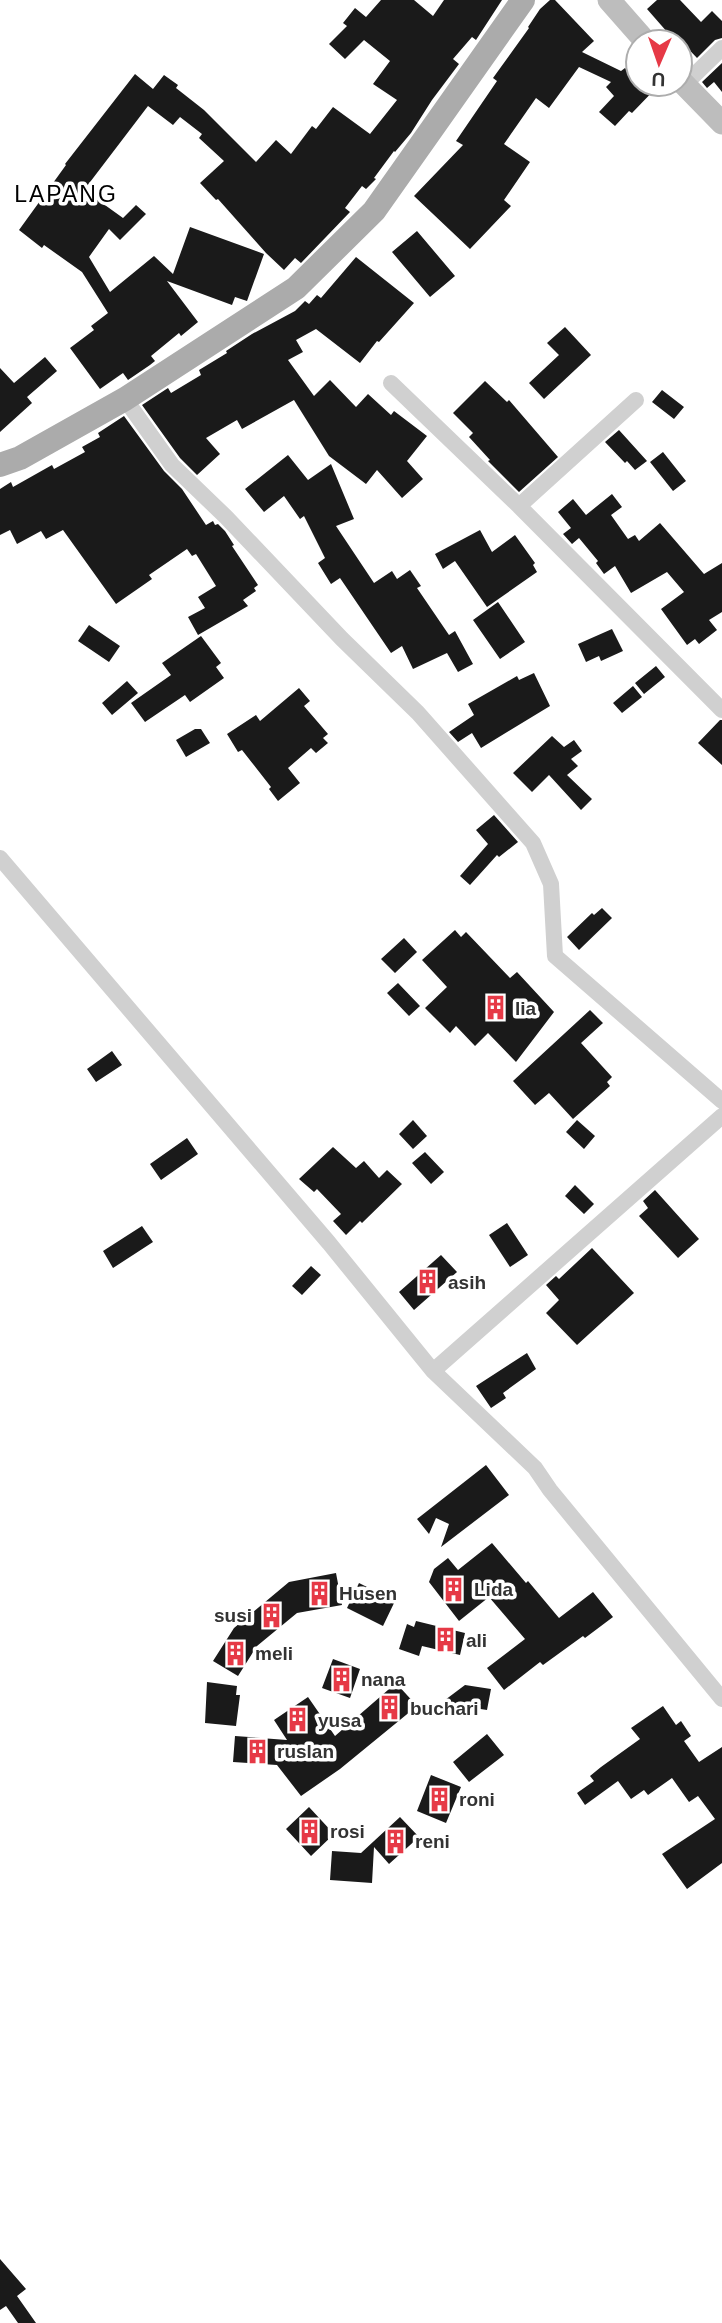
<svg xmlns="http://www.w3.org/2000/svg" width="722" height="2323" font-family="Arial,sans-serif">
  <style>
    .building { fill: #1a1a1a }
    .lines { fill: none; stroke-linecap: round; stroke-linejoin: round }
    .street { stroke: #d0d0d0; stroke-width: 16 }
    .secondary { stroke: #bdbdbd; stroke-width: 23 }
    .primary { stroke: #ababab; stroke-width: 24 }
    .labels { text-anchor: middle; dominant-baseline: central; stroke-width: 7; stroke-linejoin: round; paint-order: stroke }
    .poi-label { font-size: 19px; font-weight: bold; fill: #333; stroke: #fff; text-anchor: start }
    .quarter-label { font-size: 23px; letter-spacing: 2px; fill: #000; stroke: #fff }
  </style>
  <rect width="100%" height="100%" fill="#fff"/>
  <path class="building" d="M381,0H414L433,16L444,0H502L476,40L472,37L453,59L459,64L432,100L411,133L395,152L394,151L374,178L376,179L366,189L362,186L345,208L350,212L301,263L295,258L284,270L266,253L218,199L216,200L200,183L224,161L199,138L202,134L180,117L173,125L148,106L84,190L123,218L136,205L146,214L120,240L109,229L89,257L110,292L154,256L173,274L190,227L264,254L247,301L235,297L232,305L167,281L198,322L181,336L179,333L151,356L155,361L150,365L128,380L123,373L100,389L70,348L94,330L91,326L108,313L82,272L44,245L42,248L19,230L66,165L65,164L135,74L153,89L164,75L178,85L176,88L204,110L256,162L276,140L291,154L312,126L316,129L333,107L370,134L397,100L373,84L390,61L364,40L345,59L329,44L347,26L343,23L355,8L366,17Z
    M550,0H555L594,41L582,52L621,71L625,68L627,70L638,59V84H660L632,113L629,111L615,126L599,112L614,96L606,87L611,82L579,67L549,108L536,98L504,144L530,162L504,200L511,206L470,249L414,196L463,145L456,141L497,81L493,78L529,28L528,27L540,9Z
    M657,0H680L701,22L712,11L722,21V38L715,40L697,58L678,38L675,41L647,9Z
    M722,63V92L714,82L707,88L702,82Z
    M417,231L455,276L430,297L392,252Z
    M356,257L414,303L379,342L377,341L360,363L316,329L296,340L303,352L288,360L314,396L330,380L356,407L368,394L391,415L394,411L427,436L407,461L423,479L402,498L377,470L366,484L329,456L294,400L242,429L237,420L206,438L220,454L197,475L180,458L142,405L168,388L171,393L201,375L199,370L227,353L226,351L252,334L295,311L305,301L309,304L317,295L321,298Z
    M565,327L591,355L544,399L529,383L559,355L547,343Z
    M45,357L57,371L27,397L32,403L0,432V368L14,383Z
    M485,381L507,402L509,400L558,457L519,492L488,461L490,460L469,437L473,433L453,413Z
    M662,390L684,407L674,419L652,402Z
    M124,416L164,471L182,489L206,525L213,521L215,525L218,524L225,531L234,545L232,546L258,585L254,588L256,591L243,600L248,606L198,635L188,617L205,608L198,597L216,586L196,554L192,556L187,549L149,575L152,579L116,604L63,530L46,539L41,531L17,544L10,530L0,535V489L11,482L13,487L52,465L54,469L85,452L82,447L100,437L98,433Z
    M619,430L647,461L635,470L627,461L625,463L605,442Z
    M663,452L686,481L673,491L650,462Z
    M288,455L308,480L331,464L354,519L336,526L374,583L392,571L397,579L410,570L421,586L417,588L449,635L455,631L473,664L458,672L447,653L413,669L402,646L391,653L340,578L331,584L318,563L325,558L304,516L300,519L284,496L264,512L245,489Z
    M612,494L622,507L611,515L628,539L635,535L639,541L660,523L704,574L722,563V612L709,620L717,630L699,644L695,639L687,645L661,609L684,592L667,572L631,593L615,566L604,574L596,563L598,561L579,538L572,544L563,534L571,528L558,512L573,499L586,515Z
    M480,530L492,552L515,535L535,563L533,565L537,572L487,607L455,561L443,569L435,554Z
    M498,602L525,642L500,659L473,620Z
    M89,625L120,646L109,662L78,641Z
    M612,629L623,651L601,661L599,656L586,662L578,644Z
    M201,636L221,663L216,667L224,678L190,702L185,695L145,722L131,703L171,675L162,663Z
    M656,666L665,677L644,694L635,683Z
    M534,673L550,706L481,748L472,733L458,742L449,732L474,715L468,704L517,676L519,680Z
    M127,681L138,693L112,715L102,703Z
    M633,686L642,697L622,713L613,703Z
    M299,688L310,701L304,706L328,734L323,738L328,743L316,753L311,748L288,768L300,783L278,801L269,789L271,787L242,750L238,752L227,734L256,715L260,721Z
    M720,720H722V765L698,743Z
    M195,729H201L210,743L186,757L176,740Z
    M552,736L564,747L574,740L582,751L571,759L578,766L567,775L592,799L581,810L549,775L532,792L513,773Z
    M494,815L518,842L499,857L497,855L470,885L460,876L488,844L476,830Z
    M602,908L612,918L579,950L567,937L592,913L594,915Z
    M455,930L461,937L466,932L510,978L517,972L554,1012L516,1062L488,1033L475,1046L456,1026L450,1033L425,1008L447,987L422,960Z
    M404,938L417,952L395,973L381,959Z
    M398,983L420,1006L409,1016L387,993Z
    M590,1010L603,1023L581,1043L612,1077L607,1082L610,1086L573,1119L549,1093L535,1105L513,1081Z
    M112,1051L122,1065L96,1082L87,1069Z
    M413,1120L427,1136L413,1149L399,1134Z
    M577,1120L595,1136L584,1149L566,1132Z
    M187,1138L198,1154L161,1180L150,1164Z
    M333,1147L356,1168L364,1161L379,1178L387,1170L402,1184L362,1223L360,1221L346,1235L333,1221L341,1214L317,1189L314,1192L299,1179Z
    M425,1152L444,1172L431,1184L412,1163Z
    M575,1185L594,1204L584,1214L565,1196Z
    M655,1190L699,1239L678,1258L639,1216L648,1208L643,1201Z
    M507,1223L528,1255L510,1267L489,1235Z
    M142,1226L153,1242L113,1268L103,1251Z
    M592,1248L634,1293L577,1345L546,1313L559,1300L546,1285L556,1276L559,1279Z
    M441,1255L457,1272L414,1310L399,1292Z
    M311,1266L321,1275L302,1295L292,1286Z
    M527,1353L536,1369L503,1393L506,1398L491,1408L476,1386Z
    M486,1465L509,1495L441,1547L449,1524L436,1518L429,1534L417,1519Z
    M492,1543L526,1583L528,1581L559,1618L593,1592L613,1617L585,1638L583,1636L543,1665L540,1662L504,1690L487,1668L525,1639L489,1597L459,1621L429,1582L434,1569L448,1558L458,1570Z
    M336,1573L342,1605L297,1613L257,1646L238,1676L213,1661L234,1628L289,1582Z
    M359,1583L395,1601L383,1626L347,1608Z
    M416,1621L465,1633L460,1655L422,1646L419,1656L399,1649L407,1624L414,1627Z
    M333,1659L360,1669L350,1698L322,1688Z
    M207,1682L237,1686L236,1695H240L236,1726L205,1723Z
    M396,1683L417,1706L340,1769L301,1796L277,1765L233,1762L235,1736L287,1740L274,1720L308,1697L335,1736Z
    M465,1685L491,1689L487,1710L441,1703Z
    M663,1706L676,1725L681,1721L691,1736L684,1741L699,1762L722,1747V1863L687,1889L662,1854L715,1819L698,1796L689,1802L672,1778L648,1795L644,1790L631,1799L618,1781L585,1805L577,1793L594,1781L590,1776L601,1767L640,1739L631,1728Z
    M487,1734L504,1755L469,1782L453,1762Z
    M431,1775L461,1787L446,1823L417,1811Z
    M309,1807L334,1834L311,1856L286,1829Z
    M400,1817L419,1837L389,1864L374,1847L372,1883L330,1880L332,1851L361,1853Z
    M0,2259L26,2289L17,2296L36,2323H18L6,2306L0,2310Z"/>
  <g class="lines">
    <path class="street" d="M684,85L722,48
      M391,383L519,506L722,710
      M125,399L172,465L226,517L342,639L418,713L533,843L551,884L555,956L722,1101
      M519,506L636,400
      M0,858L329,1243L433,1371L535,1468L550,1490L722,1699
      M433,1371L722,1116"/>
    <path class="secondary" d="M609,0L646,42
      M680,80L722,123"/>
    <path class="primary" d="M0,465L20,458L125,399L296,288L374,211L523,0"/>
  </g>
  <defs>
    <symbol id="building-bare" viewBox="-9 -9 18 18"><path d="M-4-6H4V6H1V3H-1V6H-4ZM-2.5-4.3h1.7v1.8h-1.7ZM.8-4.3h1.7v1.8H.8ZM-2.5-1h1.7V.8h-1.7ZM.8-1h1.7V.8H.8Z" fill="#e63946" stroke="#fff" stroke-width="2.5" paint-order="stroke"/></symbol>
  </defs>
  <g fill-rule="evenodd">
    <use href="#building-bare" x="478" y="990" width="35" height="35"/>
    <use href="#building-bare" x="410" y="1264" width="35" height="35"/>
    <use href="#building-bare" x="436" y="1572" width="35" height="35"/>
    <use href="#building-bare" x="302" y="1576" width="35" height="35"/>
    <use href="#building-bare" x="254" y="1598" width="35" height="35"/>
    <use href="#building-bare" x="428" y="1622" width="35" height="35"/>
    <use href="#building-bare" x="218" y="1636" width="35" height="35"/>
    <use href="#building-bare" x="324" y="1662" width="35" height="35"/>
    <use href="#building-bare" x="372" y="1690" width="35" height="35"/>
    <use href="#building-bare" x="280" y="1702" width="35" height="35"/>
    <use href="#building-bare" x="240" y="1734" width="35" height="35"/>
    <use href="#building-bare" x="422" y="1782" width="35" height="35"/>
    <use href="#building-bare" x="292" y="1814" width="35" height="35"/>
    <use href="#building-bare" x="378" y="1824" width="35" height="35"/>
  </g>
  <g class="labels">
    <g class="poi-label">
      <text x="515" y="1008">lia</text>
      <text x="448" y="1282">asih</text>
      <text x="474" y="1589">Lida</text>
      <text x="339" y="1593">Husen</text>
      <text x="252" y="1615" text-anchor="end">susi</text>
      <text x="466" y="1640">ali</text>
      <text x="255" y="1653">meli</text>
      <text x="361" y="1679">nana</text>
      <text x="410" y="1708">buchari</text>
      <text x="318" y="1720">yusa</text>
      <text x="277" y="1751">ruslan</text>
      <text x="459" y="1799">roni</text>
      <text x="330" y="1831">rosi</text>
      <text x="415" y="1841">reni</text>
    </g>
    <g class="quarter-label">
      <text x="66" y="194">LAPANG</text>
    </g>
  </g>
  <g transform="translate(659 63) rotate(182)"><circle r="33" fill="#ffffff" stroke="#adadad" stroke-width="2"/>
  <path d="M0-5L12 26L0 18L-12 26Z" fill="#e63946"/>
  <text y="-10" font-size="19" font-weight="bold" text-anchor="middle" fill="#333333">U</text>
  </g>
</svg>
